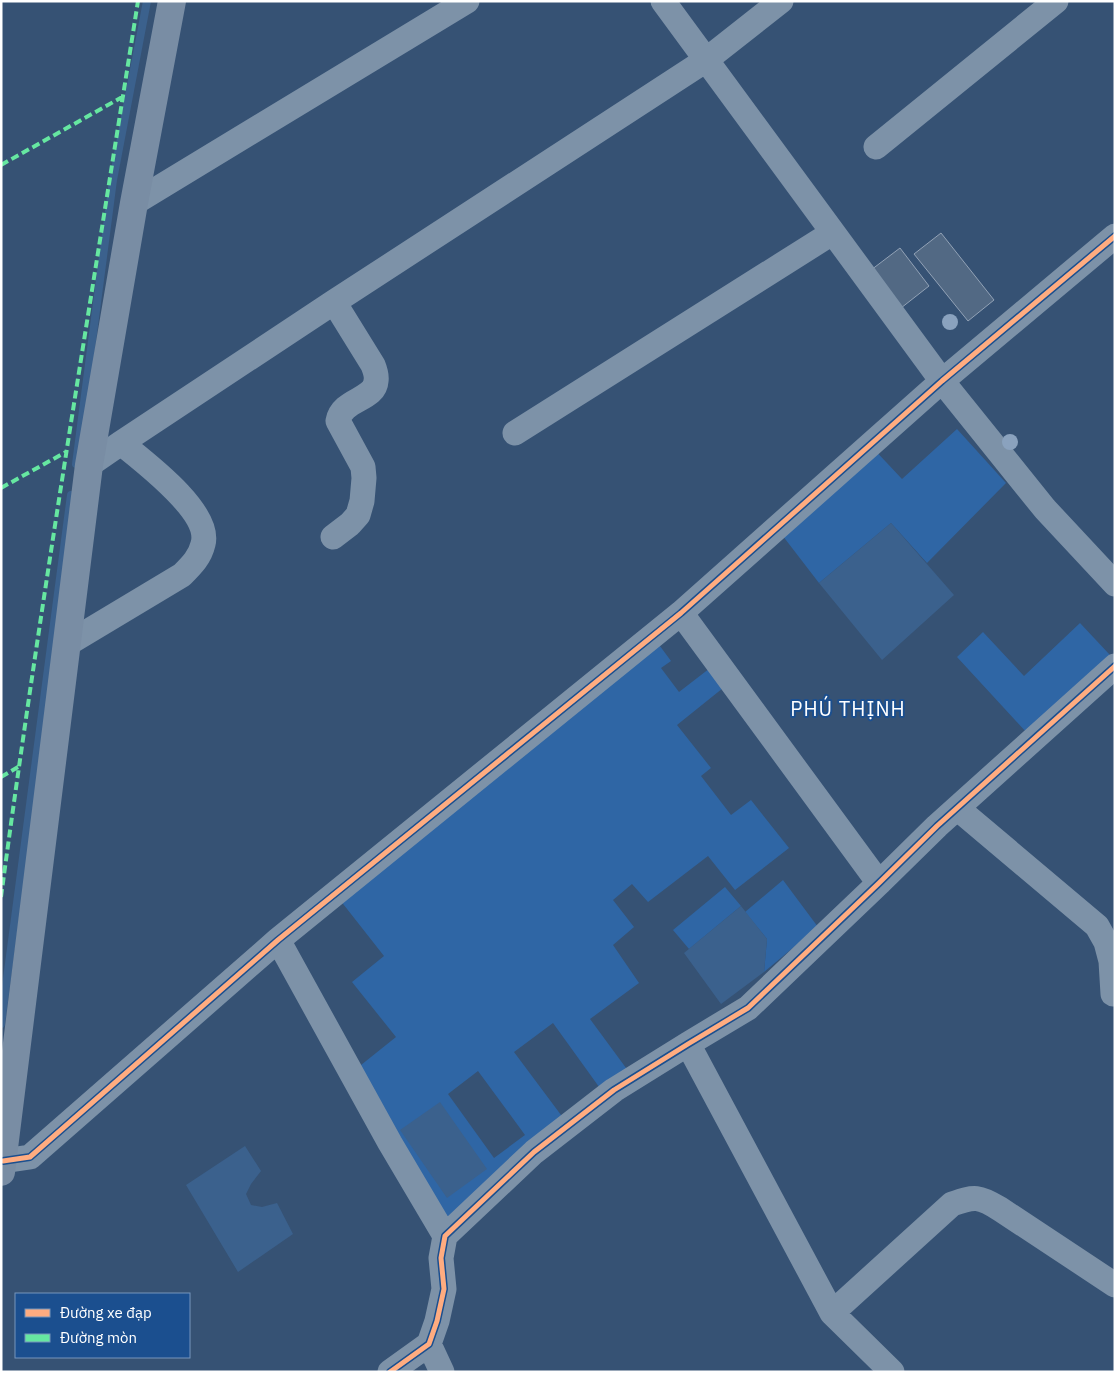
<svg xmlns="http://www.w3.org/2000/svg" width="1116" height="1373" font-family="'IBM Plex Sans',sans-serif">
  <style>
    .green { fill: #2f66a5; fill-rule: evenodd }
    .water { fill: #3b618d }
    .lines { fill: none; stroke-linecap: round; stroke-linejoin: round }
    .stream { stroke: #3b618d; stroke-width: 8 }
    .building { fill: #526984; stroke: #92a2b6 }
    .minor { stroke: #7d92a8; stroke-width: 25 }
    .secondary { stroke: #798da4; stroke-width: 28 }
    .quiet { stroke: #66e7a1; stroke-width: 4; stroke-dasharray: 8 4; stroke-linecap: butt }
    .cycleway-casing { stroke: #1b4f8f; stroke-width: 8 }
    .cycleway { stroke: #ffac80; stroke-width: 5 }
    .tree { fill: #8aa2be }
    .labels { text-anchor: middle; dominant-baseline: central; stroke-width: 4; stroke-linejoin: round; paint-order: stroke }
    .quarter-label { font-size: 20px; letter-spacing: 1px; fill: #fff; stroke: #1b4f8f }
  </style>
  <rect width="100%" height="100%" fill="#365274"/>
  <path class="green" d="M957,429L1006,483L927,563L891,523L819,583L779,531L871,446L902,479Z
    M1080,623L1110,655L1027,733L957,657L983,632L1024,676Z
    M657,642L671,661L661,668L679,692L714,665L728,684L677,725L711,768L701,776L731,815L751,800L789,848L735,890L708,856L648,902L632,884L613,900L634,927L613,945L639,983L590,1019L629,1072L602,1091L553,1023L514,1052L564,1119L444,1223L356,1069L396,1037L352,982L384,956L340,900ZM478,1071L525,1135L494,1158L448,1094Z
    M783,880L818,927L764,972L767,939L745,912Z
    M725,887L741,906L689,949L673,930Z"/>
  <path class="water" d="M891,523L954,595L882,660L819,583Z
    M741,906L767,939L764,972L721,1004L684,953Z
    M440,1102L487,1169L447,1198L400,1130Z
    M245,1146L261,1171L251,1184L246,1194L251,1205L262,1207L277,1203L293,1234L238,1272L186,1185Z"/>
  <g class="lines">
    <path class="stream" d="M76,464L113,180L147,1
      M1,1024L71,495"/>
  </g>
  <path class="building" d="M941,233L994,300L968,321L914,254Z
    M900,248L929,286L901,308L871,270Z"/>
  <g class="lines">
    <path class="minor" d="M663,1L942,381L1045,509L1115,584
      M876,147L1056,1
      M134,203L467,1
      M515,433L832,233
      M89,465L121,443L334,302L706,60L781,1
      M333,537L350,524L358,515L362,501L364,478L363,467L338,421C342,399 375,400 376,381C377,376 375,370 373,365L334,302
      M681,613L879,883
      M67,644L182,575C192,565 200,557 203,544C212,512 143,461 121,443
      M957,808L1097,926L1106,942L1111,961L1113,994
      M278,940L390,1143L445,1236
      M688,1044L832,1313L892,1372
      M3,1161L30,1157L278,940L681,613L942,381L1115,236
      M832,1313L952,1204C975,1196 979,1196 1000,1209L1115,1285
      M429,1344L442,1372
      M390,1372L429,1344L437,1321L444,1289L441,1258L445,1236L534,1152L614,1090L688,1044L748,1008L879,883L937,826L1115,666"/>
    <path class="secondary" d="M1,1172L89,465L134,203L172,1"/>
    <path class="quiet" d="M1,165L124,96
      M1,488L66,452
      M1,777L18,767
      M1,897C41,598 91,300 138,1"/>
    <defs>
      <path id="cycleway" d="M3,1161L30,1157L278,940L681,613L942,381L1115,236
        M390,1372L429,1344L437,1321L444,1289L441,1258L445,1236L534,1152L614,1090L688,1044L748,1008L879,883L937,826L1115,666"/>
    </defs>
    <use href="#cycleway" class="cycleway-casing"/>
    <use href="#cycleway" class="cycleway"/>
  </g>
  <g class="tree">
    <circle cx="950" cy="322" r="8"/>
    <circle cx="1010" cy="442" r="8"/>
  </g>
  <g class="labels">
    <g class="quarter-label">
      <text x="848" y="708">PHÚ THỊNH</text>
    </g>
  </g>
  <rect width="1116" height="1373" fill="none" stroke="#ffffff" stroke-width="5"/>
  <rect x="15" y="1293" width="175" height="65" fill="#1b4f8f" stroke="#7695bc"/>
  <rect x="25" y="1309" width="25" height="8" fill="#ffac80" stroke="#7695bc"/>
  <text x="60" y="1318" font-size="15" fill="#ffffff">Đường xe đạp</text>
  <rect x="25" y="1334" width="25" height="8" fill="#66e7a1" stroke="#7695bc"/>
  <text x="60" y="1343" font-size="15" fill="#ffffff">Đường mòn</text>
</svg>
